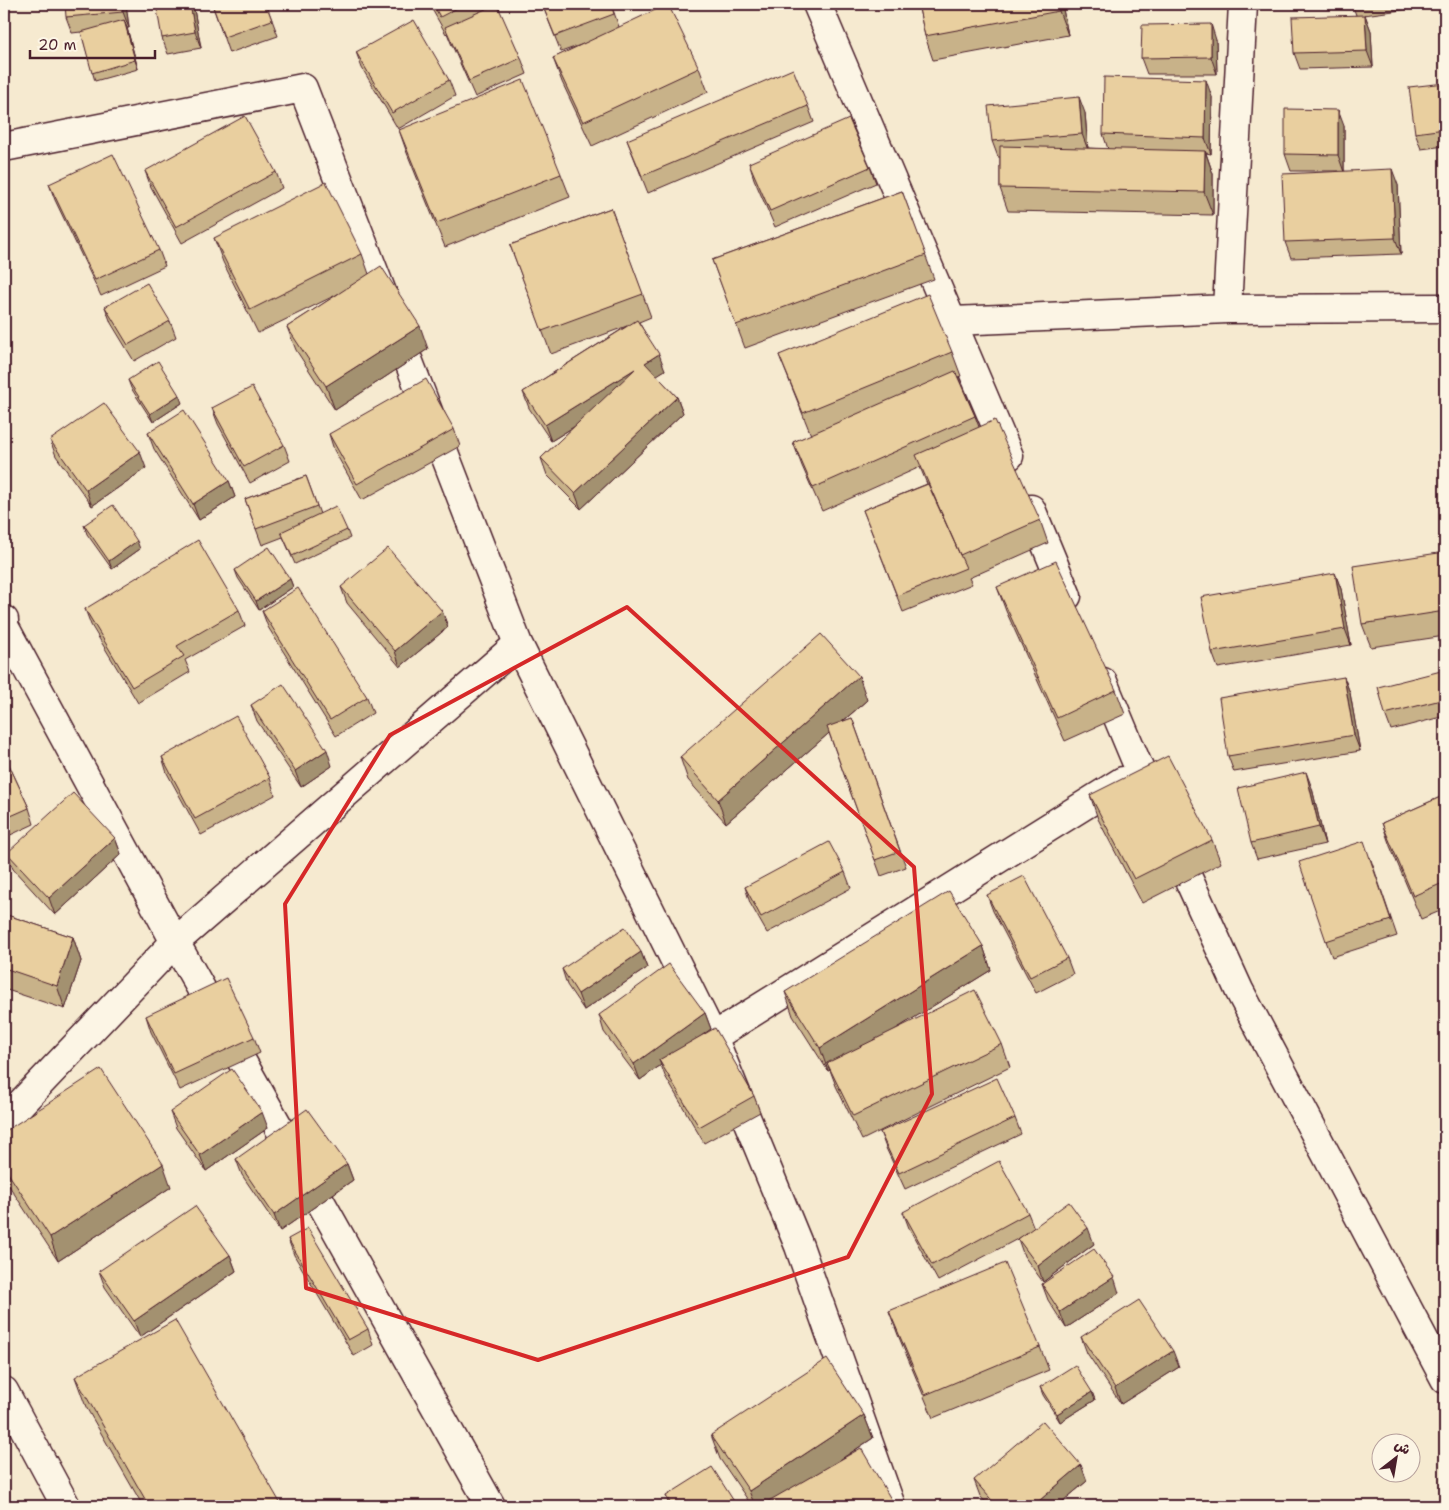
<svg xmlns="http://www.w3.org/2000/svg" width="1449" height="1510" font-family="'Shantell Sans','Playpen Sans Arabic',sans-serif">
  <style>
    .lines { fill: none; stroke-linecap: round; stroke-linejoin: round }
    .street-casing { stroke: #4a1f2b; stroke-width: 31 }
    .street { stroke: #fcf5e5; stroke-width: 28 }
    .wall { fill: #c8b289; stroke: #4a1f2b }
    .shaded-wall { fill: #a3916f; stroke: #4a1f2b }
    .building { fill: #e9cf9f; stroke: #4a1f2b }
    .marked { fill: none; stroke: #d62828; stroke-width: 4; stroke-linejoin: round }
  </style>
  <rect width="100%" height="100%" fill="#f6ead0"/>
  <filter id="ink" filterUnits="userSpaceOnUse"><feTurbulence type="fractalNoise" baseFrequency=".02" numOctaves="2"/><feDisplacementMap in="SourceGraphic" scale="10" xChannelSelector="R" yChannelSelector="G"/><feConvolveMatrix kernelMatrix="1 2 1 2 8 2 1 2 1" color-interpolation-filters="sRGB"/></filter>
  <g filter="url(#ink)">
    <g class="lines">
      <defs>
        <path id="street" d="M817,4L1009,456
          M4,147L303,88L518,644L713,1037L799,1246L891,1506
          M1227,309L1243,4
          M953,321L1227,309L1445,308
          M1031,509L1067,596
          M4,620V626L175,942L491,1506
          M1103,682L1154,804
          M1173,845L1239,990L1445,1379
          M713,1037L1123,781
          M4,1121L175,942L518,644
          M4,1391L66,1506"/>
      </defs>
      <use href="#street" class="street-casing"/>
      <use href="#street" class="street"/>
    </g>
    <path class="wall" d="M126,4L129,28H127L138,69L95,81L81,32L72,33L66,17Z
      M193,4L201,48L168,54L162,38Z
      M212,4H266L278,36L229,53Z
      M429,4H494L521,58L527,74L475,97L451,43L447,33L446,34Z
      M542,4H611L619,27L699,68L708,92L592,146L562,82L553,58L589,42L561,52Z
      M918,4H1062L1068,35L933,60L925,36Z
      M1352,4H1445L1364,15H1365L1371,31L1373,67L1300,69L1294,53L1356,15Z
      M1216,40L1217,74H1147L1141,58Z
      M356,52L449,80L455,96L398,129L362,68Z
      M1445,83V146L1421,149L1415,133Z
      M1212,97L1211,154L1206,153L1213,174V215L1008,211L1000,188V157H998L992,141L1085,113L1088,148L1108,149L1103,134Z
      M808,106L814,122L648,193L627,140Z
      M1344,126V171L1398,185L1401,254L1291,258L1285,242L1339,171H1291L1285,154Z
      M399,130L561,174L570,197L445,247L407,153Z
      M749,163L870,167L876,183L775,227L754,179Z
      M145,171L276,172L282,188L182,243L151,187Z
      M49,184L159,250L165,266L101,296L55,200Z
      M902,191L934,279L745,348L712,260Z
      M611,208L651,317L639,322L665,370L656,375L677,397L683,413L581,509L547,475L541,458L575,426L551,441L529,408L523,392L627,326L551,354L510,245Z
      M214,238L362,254L369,274L428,349L335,410L296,350L287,327L338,294L258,333L223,262Z
      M105,307L170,321L176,337L134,361L111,323Z
      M952,352L961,376L958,377L975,416L979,427L1040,520L1048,543L969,578L972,584L903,612L863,510L927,484L920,467L822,511L802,466L793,442L811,435L779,355Z
      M128,380L182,403L153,422L131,388Z
      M212,408L284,445L290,461L250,483L218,424Z
      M454,429L460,446L362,500L334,450L329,434Z
      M148,433L229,481L235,497L199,520L154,449Z
      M50,440L146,468L92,506L56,456Z
      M306,476L320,514L347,530L350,538L295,564L283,537L262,545L245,499Z
      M84,525L140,549L112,569L87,534Z
      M1445,552V636L1371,647L1362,624Z
      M235,570L290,579L293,587L259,610L238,578Z
      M1335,573L1341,589L1351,645L1218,668L1212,652Z
      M341,587L442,611L448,627L400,667L347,603Z
      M997,587L1116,690L1125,714L1065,741L1006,611Z
      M85,609L239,610L245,626L185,660L190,672L138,703L91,625Z
      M262,611L367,697L373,713L336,736L268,627Z
      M1445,670V716L1391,730L1385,714Z
      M1344,677L1350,693L1360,751L1234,772L1228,756Z
      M867,700L842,722L852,718L906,867L881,876L829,733L726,823L688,780L680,757Z
      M251,705L332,766L301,787L257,721Z
      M4,754L29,808L34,824L4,838Z
      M162,757L270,778L275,795L201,835L167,773Z
      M1312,788L1325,844L1257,859L1251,843Z
      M1090,795L1212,840L1221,863L1142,903L1098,819Z
      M1445,795V909L1421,919L1390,846L1382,823Z
      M115,838L121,854L55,915L13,869L7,853Z
      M1370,857L1397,936L1332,957L1326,941Z
      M845,872L851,888L767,933L750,903L745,887Z
      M987,895L1067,958L1073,974L1036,993L993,911Z
      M4,914L73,937L81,961L65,1009L4,989Z
      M983,946L991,970L897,1028L1002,1044L1010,1067L862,1140L836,1086L830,1070L828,1071L793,1016L785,992Z
      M641,952L647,968L584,1010L567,985L562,969Z
      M705,1013L711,1029L698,1038L754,1096L760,1112L704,1143L665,1076L661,1065L640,1080L604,1032L599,1015Z
      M146,1016L254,1037L260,1053L180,1090L151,1032Z
      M170,1112L268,1128L206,1171L176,1128Z
      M1015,1118L1021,1134L905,1189L886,1148L880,1132Z
      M4,1132L171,1187L58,1261L4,1178Z
      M236,1159L347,1164L353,1180L280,1231L242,1175Z
      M903,1212L1028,1213L1034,1228L1094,1244L1043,1282L1024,1256L1018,1239L1025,1235L938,1281L909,1228Z
      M288,1239L368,1329L373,1345L354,1356L294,1255Z
      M230,1255L236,1271L140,1337L105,1287L99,1271Z
      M1042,1284L1119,1293L1066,1328L1048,1300Z
      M889,1311L1040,1347L1049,1370L933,1418L898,1335Z
      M1081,1337L1179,1367L1121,1404L1087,1353Z
      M75,1377L282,1506H143L86,1407Z
      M1040,1387L1092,1392L1095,1400L1060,1422L1043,1395Z
      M864,1415L873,1438L840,1460L895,1506H752L720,1459L711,1435Z
      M974,1480L1087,1481L1057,1506H989L980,1496Z
      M666,1496L737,1506H669Z"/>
    <path class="shaded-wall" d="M122,4H126L129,28L123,12Z
      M190,4H193L201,48L195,32Z
      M1058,4H1062L1068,35L1059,11Z
      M1365,15L1371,31L1373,67L1367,51Z
      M124,20L127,28L138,69L135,60Z
      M1211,24L1216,40L1217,74L1211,57Z
      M1206,80L1212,97L1211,154L1205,138Z
      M1079,97L1085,113L1088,150L1082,134Z
      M1338,110L1344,126V172L1338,155Z
      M1205,151L1213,174V215L1204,192Z
      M1392,169L1398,185L1401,254L1395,238Z
      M420,326L428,349L335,410L326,386Z
      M659,354L665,370L651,379L645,363Z
      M635,369L641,385L551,441L545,425Z
      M179,395L182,403L153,422L150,414Z
      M677,397L683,413L581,509L575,493Z
      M140,452L146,468L92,506L86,490Z
      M4,459L8,471L4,566Z
      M229,481L235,497L199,520L193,504Z
      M137,541L140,549L112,569L109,561Z
      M1335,573L1341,589L1351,645L1345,629Z
      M290,579L293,587L259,610L256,601Z
      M442,611L448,627L400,667L395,651Z
      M859,676L867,700L726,823L718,800Z
      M1344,677L1350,693L1360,751L1354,735Z
      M327,750L332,766L301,787L295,771Z
      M1306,772L1312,788L1325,844L1319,827Z
      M115,838L121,854L55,915L49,898Z
      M73,937L81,961L65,1009L57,986Z
      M983,946L991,970L830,1070L827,1063L830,1070L828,1071L820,1048Z
      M641,952L647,968L584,1010L578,994Z
      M705,1013L711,1029L662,1064L659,1060L661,1065L640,1080L634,1064Z
      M262,1112L268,1128L206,1171L200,1155Z
      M163,1164L171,1187L58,1261L50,1237Z
      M347,1164L353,1180L280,1231L274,1215Z
      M1088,1228L1094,1244L1043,1282L1038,1266Z
      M230,1255L236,1271L140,1337L134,1321Z
      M1114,1277L1119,1293L1066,1328L1060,1312Z
      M1173,1351L1179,1367L1121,1404L1115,1388Z
      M1092,1392L1095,1400L1060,1422L1057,1414Z
      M864,1415L873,1438L770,1506L765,1503L766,1506H755L749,1491Z
      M1081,1465L1087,1481L1057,1506H1033Z"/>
    <path class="building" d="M65,4H122L123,12L66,17Z
      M156,4H190L195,32L162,38Z
      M212,4H266L272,20L224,37Z
      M433,4H465L440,17Z
      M497,4L521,58L469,81L445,27Z
      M542,4H611L614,14L555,36Z
      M668,4L699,68L583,122L553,58Z
      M918,4H1058L1059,11L925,36Z
      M1365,15L1367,51L1294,53L1292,17Z
      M124,20L135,60L92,73L81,32Z
      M414,20L449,80L392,113L356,52Z
      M1211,24V57L1141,58L1142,25Z
      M793,69L808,106L642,176L627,140Z
      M1104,77L1206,80L1205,138L1103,134Z
      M523,80L561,174L437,223L399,130Z
      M1445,83V129L1415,133L1409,87Z
      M1079,97L1082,134L992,141L988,106Z
      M1285,109L1338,110V155L1285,154Z
      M245,116L276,172L176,227L145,171Z
      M849,119L870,167L770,211L749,163Z
      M1000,146L1205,151L1204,192L1000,188Z
      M113,154L159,250L95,280L49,184Z
      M1392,169L1395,238L1285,242L1282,174Z
      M326,182L362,254L250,310L214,238Z
      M902,191L926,255L736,325L712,260Z
      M611,208L643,294L542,331L510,245Z
      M381,266L420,326L326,386L287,327Z
      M147,283L170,321L128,345L105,307Z
      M928,294L952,352L803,413L779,355Z
      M637,320L659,354L645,363L677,397L575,493L541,458L635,369L545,425L523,392Z
      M158,361L179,395L150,414L128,380Z
      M955,371L975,416L813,488L793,442Z
      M426,379L454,429L357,484L329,434Z
      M252,387L284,445L244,467L212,408Z
      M104,403L140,452L86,490L50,440Z
      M184,410L229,481L193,504L148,433Z
      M995,420L1040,520L960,555L916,455Z
      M306,476L317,506L256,529L245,499Z
      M928,484L966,568L897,596L863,510Z
      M113,505L137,541L109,561L84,525Z
      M336,506L347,530L292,556L281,532Z
      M198,540L239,610L177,646L184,656L132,687L85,609Z
      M269,547L290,579L256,601L235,570Z
      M388,548L442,611L395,651L341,587Z
      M1445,552V611L1362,624L1353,566Z
      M1056,561L1116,690L1057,718L997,587Z
      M1335,573L1345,629L1212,652L1201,597Z
      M298,588L367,697L330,720L262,611Z
      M821,634L859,676L718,800L680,757Z
      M1445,670V699L1385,714L1378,687Z
      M1344,677L1354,735L1228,756L1219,698Z
      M283,684L327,750L295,771L251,705Z
      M236,716L270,778L195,819L162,757Z
      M852,718L900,851L875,860L827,727Z
      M4,754L29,808L4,819Z
      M1168,756L1212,840L1134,879L1090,795Z
      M1306,772L1319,827L1251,843L1238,788Z
      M73,793L115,838L49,898L7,853Z
      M1445,795V882L1413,896L1382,823Z
      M1364,841L1391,920L1326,941L1299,862Z
      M829,842L845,872L761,917L745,887Z
      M1024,876L1067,958L1030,977L987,895Z
      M949,891L983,946L820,1048L785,992Z
      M4,914L73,937L57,986L4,968Z
      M625,927L641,952L578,994L562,969Z
      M669,964L705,1013L634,1064L599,1015Z
      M226,978L254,1037L174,1074L146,1016Z
      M975,990L1002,1044L853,1116L827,1063Z
      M715,1028L754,1096L699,1127L659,1060Z
      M101,1069L163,1164L50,1237L4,1167V1132Z
      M232,1069L262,1112L200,1155L170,1112Z
      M997,1078L1015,1118L899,1173L880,1132Z
      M307,1109L347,1164L274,1215L236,1159Z
      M999,1161L1028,1213L932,1265L903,1212Z
      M1069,1202L1088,1228L1038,1266L1018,1239Z
      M195,1206L230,1255L134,1321L99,1271Z
      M308,1228L368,1329L348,1340L288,1239Z
      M1094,1249L1114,1277L1060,1312L1042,1284Z
      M1005,1263L1040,1347L925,1395L889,1311Z
      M1139,1300L1173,1351L1115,1388L1081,1337Z
      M175,1320L282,1506H149L75,1377Z
      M827,1359L864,1415L749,1491L711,1435Z
      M1075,1365L1092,1392L1057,1414L1040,1387Z
      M1043,1421L1081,1465L1033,1506H997L974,1480Z
      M861,1448L895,1506H767L765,1503Z
      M712,1467L737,1506H672L666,1496Z"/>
  </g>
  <path class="marked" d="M627,607L914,867L932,1094L848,1257L538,1360L306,1288L285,904L390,735Z"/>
  <rect width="1449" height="1510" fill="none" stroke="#fcf5e5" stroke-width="20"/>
  <rect x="10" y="10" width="1429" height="1490" fill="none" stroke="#4a1f2b" stroke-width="2" filter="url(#ink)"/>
  <g transform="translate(1396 1458) rotate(31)"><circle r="24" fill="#fcf5e5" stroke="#b59f9b"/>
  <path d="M0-4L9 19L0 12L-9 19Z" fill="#4a1f2b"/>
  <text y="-8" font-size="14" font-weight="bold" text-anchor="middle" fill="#4a1f2b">ش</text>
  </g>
  <path d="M30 50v8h125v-8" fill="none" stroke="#4a1f2b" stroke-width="2.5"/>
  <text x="38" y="50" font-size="15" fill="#4a1f2b" stroke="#fcf5e5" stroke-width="4" paint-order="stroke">20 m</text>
</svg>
